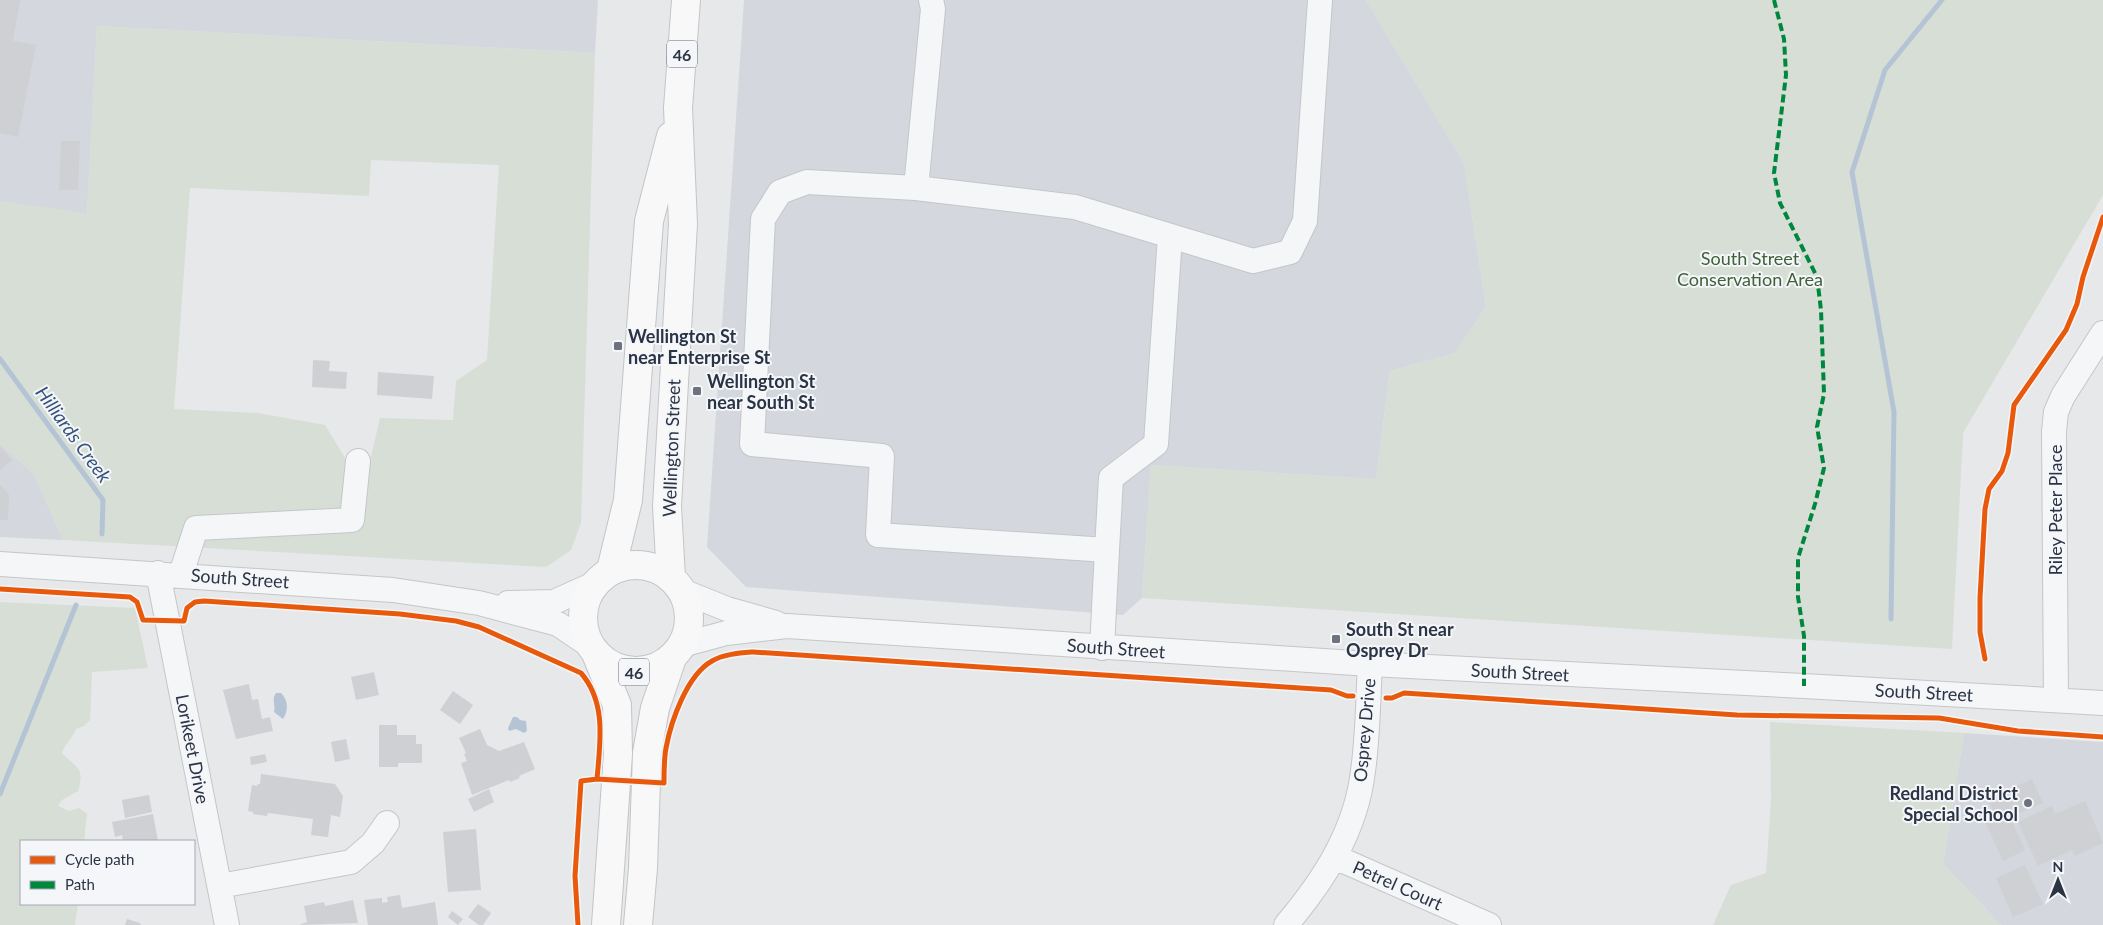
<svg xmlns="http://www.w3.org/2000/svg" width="2103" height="925" font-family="Lato,sans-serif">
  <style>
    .built { fill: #d4d7dd }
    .green { fill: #d6ded6; fill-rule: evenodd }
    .water { fill: #b4c4d5 }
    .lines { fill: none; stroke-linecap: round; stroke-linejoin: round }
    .stream { stroke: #b4c4d5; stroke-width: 5 }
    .building { fill: #ced0d3 }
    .minor-casing { stroke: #c4c6c8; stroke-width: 26 }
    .major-casing { stroke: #c2c5c8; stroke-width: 30 }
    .minor { stroke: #f5f6f7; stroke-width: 24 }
    .major { stroke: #f8f8f8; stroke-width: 28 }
    .quiet { stroke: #00873e; stroke-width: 4; stroke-dasharray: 8 4; stroke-linecap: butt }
    .cycleway-casing { stroke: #f4f6f9; stroke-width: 8 }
    .cycleway { stroke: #e8590c; stroke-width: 5 }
    .poi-dot { fill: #6c737f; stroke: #f4f6f9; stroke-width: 2 }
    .labels { text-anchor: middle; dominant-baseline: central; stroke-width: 4; stroke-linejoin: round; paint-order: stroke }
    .shield { fill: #f4f6f9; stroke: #676e7b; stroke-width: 1 }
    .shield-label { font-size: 16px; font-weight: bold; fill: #2b3445 }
    .park-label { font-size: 18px; fill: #3f6138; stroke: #f4f6f9 }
    .poi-label { font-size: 18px; font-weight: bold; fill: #2b3445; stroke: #f4f6f9; text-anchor: start }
    .street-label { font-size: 18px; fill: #2b3445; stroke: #f4f6f9 }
    .water-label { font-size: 19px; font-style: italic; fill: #34527a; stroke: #f4f6f9 }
  </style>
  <rect width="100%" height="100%" fill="#e6e8ea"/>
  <path class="built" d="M0,0H598L595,53L97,26L87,214L0,201Z
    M744,0H1366L1464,163L1486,307L1455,353L1390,371L1376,479L1151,465L1142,598L1123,615L746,587L707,547Z
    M0,444L34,474L63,540L0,537Z
    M1964,733L2103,742V925H2001L1943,864Z"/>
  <path class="green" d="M1366,0H2103V195L1963,433L1952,649L1142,598L1151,465L1376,479L1390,371L1455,353L1486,307L1464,163Z
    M97,26L595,53L581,523L571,550L546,567L63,540L34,474L0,444V201L87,213ZM371,160L499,165L487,360L456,381L453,420L380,418L370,461H347L325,425L258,413L174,409L190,188L369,196Z
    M0,602L135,608L148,668L92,672L90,720L84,726L76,729C72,739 65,743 62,753C77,769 85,767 78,791L62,800L58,806L69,811L79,808L87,814L84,841H21V904H78L75,925H0Z
    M1770,722L1964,733L1943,864L2001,925H1713L1731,885L1766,873L1771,801Z"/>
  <path class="water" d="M276,693H281C288,700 289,710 283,719L274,712C276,705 271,700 276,693Z
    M513,717H517L520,720L526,721L527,731L524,733L516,729L509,731L508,728Z"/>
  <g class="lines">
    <path class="stream" d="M0,359L103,500L102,534
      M1891,619L1894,412L1852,172L1885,70L1942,0
      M0,794L76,605"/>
  </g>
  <path class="building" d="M0,0H20L13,41L36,45L18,137L0,133Z
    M61,141H80L78,190H59Z
    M313,360L330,361L329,371L347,372L346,389L312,387Z
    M378,372L434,376L432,399L377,395Z
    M0,446L12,460L0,470Z
    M0,484L9,495L8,520H0Z
    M374,672L379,695L356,700L351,677Z
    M249,684L252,700L258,699L262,719L270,717L273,731L236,739L223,690Z
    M453,691L473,705L460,724L440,710Z
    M379,725H397V735H416V744H422V763H398V767H379Z
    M480,729L487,745L499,751L524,742L535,769L519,776L520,778L510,782L509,780L472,795L461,763L467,761L464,754L466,753L459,738Z
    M346,739L350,759L335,762L331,742Z
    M265,754L267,762L251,765L250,757Z
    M261,774L335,784L343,796L340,817L331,815L328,837L311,835L313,819L268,813L267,816L253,814V812L248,811L252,785L257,786L258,784H260Z
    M2032,779L2043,803L2010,817L2025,850L2003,861L1982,815L1993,810L1986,794L1993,791L1996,798L2000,796L1999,794Z
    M489,789L494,802L474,812L468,799Z
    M149,795L152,812L125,818L122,800Z
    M2085,801L2103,843L2075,856L2072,850L2038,866L2018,822L2052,806L2055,814Z
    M153,814L158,841H123L122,835L115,837L112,822Z
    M476,829L481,890L448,892L443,832Z
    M2025,865L2043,904L2013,917L1996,878Z
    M400,895L402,908L435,902L438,925H368L364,900L382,898V903L388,902L387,897Z
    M353,900L358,923L299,925L307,922L304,906L324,902L325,906Z
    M478,904L491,913L483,925H479L468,917Z
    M452,911L463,919L458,925L448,917Z
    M127,919L140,923L141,925H125Z"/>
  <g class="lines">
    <defs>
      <path id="minor" d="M916,188L933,9L931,0
        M1107,550L1111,478L1156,444L1170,236
        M0,564L393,590L479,603L558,624L589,645
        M158,573L227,925
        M181,574L196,528L352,520L358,461
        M682,591L727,609L776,623
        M508,603L554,602L594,584
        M682,645L726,633L787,626L1370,664L1804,686L2103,703
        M1102,648L1107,550L878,535L882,456L752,444L763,219L780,192L807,182L916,188L1075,207L1253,261L1290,252L1305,221L1320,0
        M2056,700L2054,431L2056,412L2063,396L2103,333
        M1335,857L1489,925
        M220,886L351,862L373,843L387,823
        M1286,925C1324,880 1356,831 1363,771C1368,736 1368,700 1370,664"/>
      <path id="major" d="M583 618a53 53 0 1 1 106 0a53 53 0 1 1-106 0Z
        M611,570L628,500L649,221L671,136
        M671,578L667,506L683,224L678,108L686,0
        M597,656L617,705L618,754L606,925
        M638,925L643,868L647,753L655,708L672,658"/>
    </defs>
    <use href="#minor" class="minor-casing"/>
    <use href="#major" class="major-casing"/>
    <use href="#minor" class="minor"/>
    <use href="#major" class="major"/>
    <path class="quiet" d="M1774,0L1784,39L1786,75L1774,173L1780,203L1817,277L1821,310L1824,394L1817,427L1824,468L1815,504L1798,558V597L1804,636V686"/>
    <defs>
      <path id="cycleway" d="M0,589L130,597L137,602L143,620L184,621L187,608L195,602L204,601L400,614L456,621L479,627L581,673C607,703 600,743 597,779
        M1985,659L1980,632V598L1985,509L1989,489L2002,471L2008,453L2014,405L2066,330L2077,304L2083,277L2103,217
        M1386,698H1392L1404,693L1737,715L1939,718L2018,731L2103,737
        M578,925L575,876L581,781L597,779L664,783C664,772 664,759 666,748C671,721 687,675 712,661C724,654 740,653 753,652L1331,690L1347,696H1353"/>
    </defs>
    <use href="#cycleway" class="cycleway-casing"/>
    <use href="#cycleway" class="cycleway"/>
  </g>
  <g class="poi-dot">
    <rect x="613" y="341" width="10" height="10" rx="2.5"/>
    <rect x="692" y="386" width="10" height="10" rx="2.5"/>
    <rect x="1331" y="634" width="10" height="10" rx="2.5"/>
    <circle cx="2028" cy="803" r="5"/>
  </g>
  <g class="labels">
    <g class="shield">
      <rect x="667" y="40.5" width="30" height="27" rx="4"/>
      <rect x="619" y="658.5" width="30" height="27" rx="4"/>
    </g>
    <g class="shield-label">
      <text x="682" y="54">46</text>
      <text x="634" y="672">46</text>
    </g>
    <g class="park-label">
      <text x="1750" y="258">South Street<tspan x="1750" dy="21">Conservation Area</tspan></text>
    </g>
    <g class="poi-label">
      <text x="628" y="336">Wellington St<tspan x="628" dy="21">near Enterprise St</tspan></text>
      <text x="707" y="381">Wellington St<tspan x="707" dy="21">near South St</tspan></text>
      <text x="1346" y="629">South St near<tspan x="1346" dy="21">Osprey Dr</tspan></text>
      <text x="2018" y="793" text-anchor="end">Redland District<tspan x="2018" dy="21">Special School</tspan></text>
    </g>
    <g class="street-label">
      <text transform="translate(671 448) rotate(-88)">Wellington Street</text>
      <text transform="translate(2055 510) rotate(-90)">Riley Peter Place</text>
      <text transform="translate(240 578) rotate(4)">South Street</text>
      <text transform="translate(1116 648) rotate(4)">South Street</text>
      <text transform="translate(1520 672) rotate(3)">South Street</text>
      <text transform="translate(1924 692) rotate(3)">South Street</text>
      <text transform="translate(1364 730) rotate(-85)">Osprey Drive</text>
      <text transform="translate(193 749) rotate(79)">Lorikeet Drive</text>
      <text transform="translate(1398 885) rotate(24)">Petrel Court</text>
    </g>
    <g class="water-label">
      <text transform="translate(74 434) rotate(54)">Hilliards Creek</text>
    </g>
  </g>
  <rect x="20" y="840" width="175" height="65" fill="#f4f6f9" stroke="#a4a8b1"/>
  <rect x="30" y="856" width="25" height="8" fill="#e8590c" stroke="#a4a8b1"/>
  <text x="65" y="865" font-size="15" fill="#2b3445">Cycle path</text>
  <rect x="30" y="881" width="25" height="8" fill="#00873e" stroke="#a4a8b1"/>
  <text x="65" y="890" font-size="15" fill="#2b3445">Path</text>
  <g transform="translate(2058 880)" stroke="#f4f6f9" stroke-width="4" paint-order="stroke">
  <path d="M0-4L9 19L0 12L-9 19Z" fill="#2b3445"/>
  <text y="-8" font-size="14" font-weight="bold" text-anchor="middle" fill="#2b3445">N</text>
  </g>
</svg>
